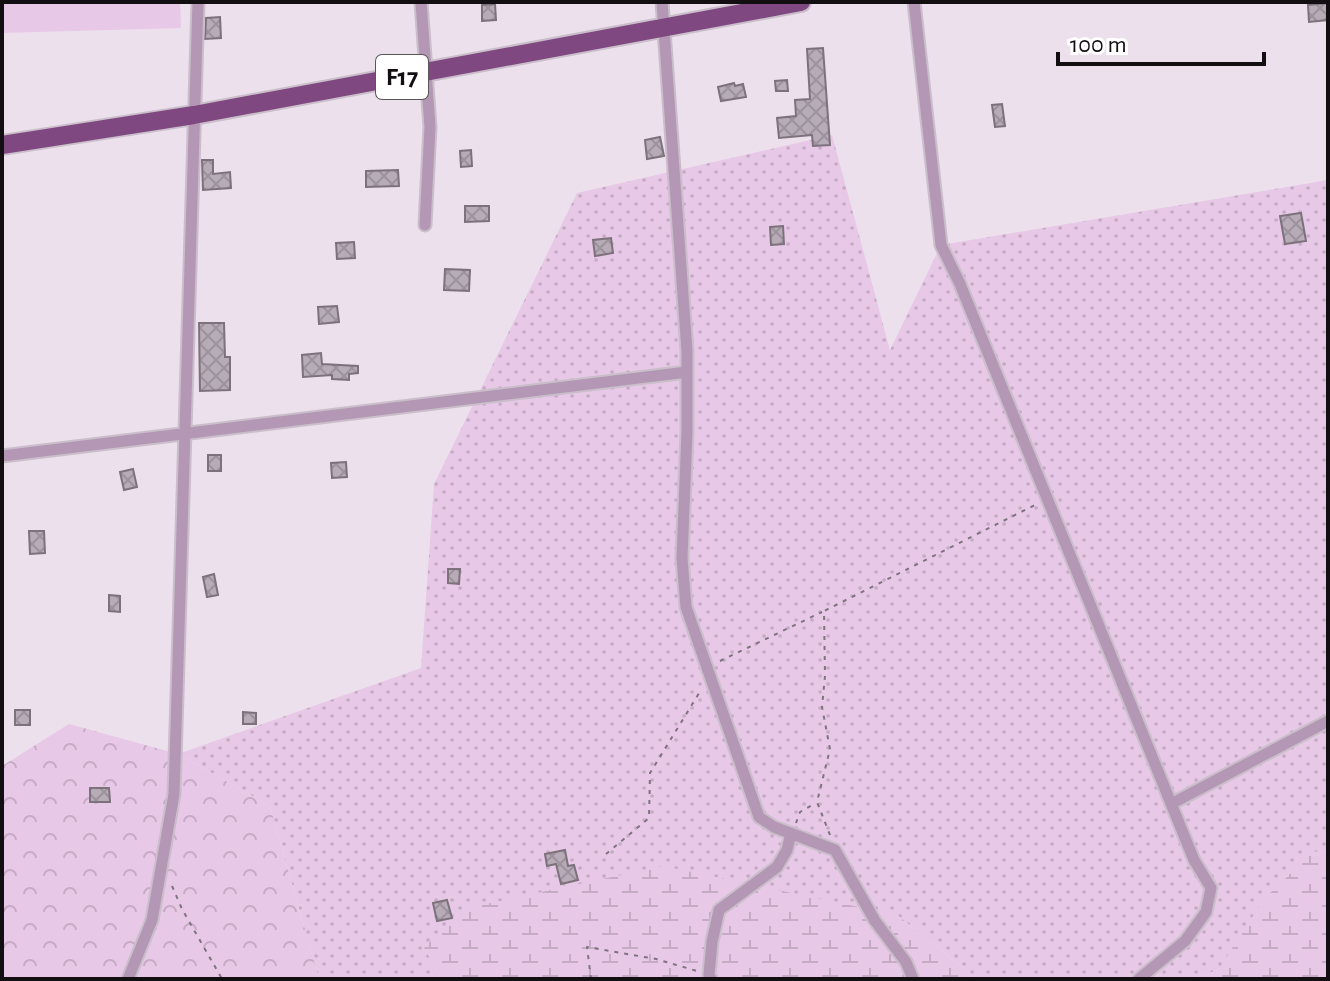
<svg xmlns="http://www.w3.org/2000/svg" width="1330" height="981" font-family="'Alegreya Sans',sans-serif">
  <style>
    .grass { fill: url(#grass-dots) }
    .forest { fill: url(#forest-crowns) }
    .wetland { fill: url(#wetland-marsh) }
    .green { fill: #e8c8e7 }
    .building { fill: url(#building-cross-hatch); stroke: #7d727c; stroke-width: 2 }
    .lines { fill: none; stroke-linecap: round; stroke-linejoin: round }
    .minor-casing { stroke: #cabeca; stroke-width: 15 }
    .trunk-casing { stroke: #cabeca; stroke-width: 22 }
    .path { stroke: #7d747d; stroke-width: 2; stroke-dasharray: 4 6; stroke-linecap: butt }
    .minor { stroke: #b497b4; stroke-width: 11 }
    .trunk { stroke: #804880; stroke-width: 18 }
    .labels { text-anchor: middle; dominant-baseline: central; stroke-width: 8; stroke-linejoin: round; paint-order: stroke }
    .shield { fill: #fff; stroke: #595659; stroke-width: 2 }
    .shield-label { font-size: 26px; font-weight: bold; fill: #120e12 }
  </style>
  <defs>
    <pattern id="grass-dots" width="8" height="8" patternUnits="userSpaceOnUse" patternTransform="scale(2)"><rect width="8" height="8" fill="#e8c8e7"/><path d="M2 2h.1M6 6h.1" fill="none" stroke="#c6abc5" stroke-width="1.8" stroke-linecap="round"/></pattern>
    <pattern id="forest-crowns" width="20" height="18" patternUnits="userSpaceOnUse" patternTransform="scale(2)"><rect width="20" height="18" fill="#e8c8e7"/><path d="M2 6a3 3 0 1 1 6 0M12 15a3 3 0 1 1 6 0" fill="none" stroke="#c6abc5"/></pattern>
    <pattern id="wetland-marsh" width="20" height="14" patternUnits="userSpaceOnUse" patternTransform="scale(2)"><rect width="20" height="14" fill="#e8c8e7"/><path d="M1 5h8M5 5V1M11 12h8M15 12V8" fill="none" stroke="#c6abc5"/></pattern>
    <pattern id="building-cross-hatch" width="8" height="8" patternUnits="userSpaceOnUse" patternTransform="scale(2)"><rect width="8" height="8" fill="#b7abb7"/><path d="M0 0l8 8M0 8l8-8" fill="none" stroke="#9c929c"/></pattern>
  </defs>
  <rect width="100%" height="100%" fill="#ede0ed"/>
  <path class="grass" d="M832,135L890,350L941,245L1328,180V851L1313,852L1218,970L1192,979H977L897,915L424,947L442,979H319L270,806L178,754L421,668L434,484L577,193Z"/>
  <path class="forest" d="M69,724L178,754L270,806L319,979H2V766Z"/>
  <path class="wetland" d="M1328,851V979H1192L1218,970L1264,899L1313,852Z
    M663,866L897,915L977,979H442L424,948L463,909Z"/>
  <path class="green" d="M2,2H180L181,28L2,33Z"/>
  <path class="building" d="M1328,3V20L1309,22L1308,5Z
    M495,4L496,20L482,21V5Z
    M220,17L221,38L205,39L206,18Z
    M823,48L830,145L813,146L812,135L779,138L777,118L796,116L795,100L810,99L807,49Z
    M787,80L788,91H776L775,81Z
    M734,83L735,86L743,84L746,97L721,101L718,87Z
    M1002,104L1005,126L995,127L992,105Z
    M660,137L664,156L647,159L645,140Z
    M471,150L472,166L461,167L460,151Z
    M202,160H213V174L230,172L231,188L203,190Z
    M398,170L399,186L366,187V171Z
    M465,206H489V221L465,222Z
    M1301,213L1306,241L1285,244L1280,216Z
    M783,226L784,244L771,245L770,227Z
    M611,238L613,253L595,256L593,240Z
    M354,242L355,258L337,259L336,243Z
    M445,269L470,270L469,291L444,290Z
    M337,306L339,322L319,324L318,307Z
    M199,323H224L225,357H230V390L200,391Z
    M321,353L322,364L358,366V373L349,374V380L332,379V375L303,377L302,355Z
    M208,455H221V471H208Z
    M346,462L347,477L332,478L331,463Z
    M133,469L137,487L124,490L120,472Z
    M29,531H44L45,553L30,554Z
    M448,569H460L459,584L448,583Z
    M214,574L218,595L207,597L203,577Z
    M109,595L120,596V612L109,611Z
    M15,710H30V725H15Z
    M243,712L256,713V724H243Z
    M90,788H109L110,802H90Z
    M565,850L568,866L574,865L578,880L561,884L556,864L547,866L545,854Z
    M447,900L452,918L437,921L433,903Z"/>
  <g class="lines">
    <defs>
      <path id="minor" d="M421,2L430,127L425,225
        M662,2L687,351V432L682,558L686,607L759,817L774,827L835,850L875,921L906,962L913,979
        M914,2L941,245L960,284L1194,860L1211,888L1206,912L1185,941L1139,979
        M2,456L687,372
        M1171,804L1328,721
        M128,979L152,920L174,794L198,2
        M711,979L709,975L712,942L719,910L777,867L787,850L791,833"/>
      <path id="trunk" d="M2,145L194,115L801,2"/>
    </defs>
    <use href="#minor" class="minor-casing"/>
    <use href="#trunk" class="trunk-casing"/>
    <path class="path" d="M720,661L822,612
      M796,823L800,812L816,803
      M830,835L817,802L830,749L822,707L825,676L824,611L1035,505
      M606,854L649,818L650,773L701,690
      M172,886L182,909L222,979
      M591,979L587,947L656,959L697,971"/>
    <use href="#minor" class="minor"/>
    <use href="#trunk" class="trunk"/>
  </g>
  <g class="labels">
    <rect class="shield" x="376" y="55" width="52" height="44" rx="6"/>
    <g class="shield-label">
      <text x="402" y="77">F17</text>
    </g>
  </g>
  <rect width="1330" height="981" fill="none" stroke="#120e12" stroke-width="8"/>
  <path d="M1058 52v12h206v-12" fill="none" stroke="#120e12" stroke-width="4"/>
  <text x="1070" y="52" font-size="24" fill="#120e12" stroke="#ffffff" stroke-width="6" paint-order="stroke">100 m</text>
</svg>
